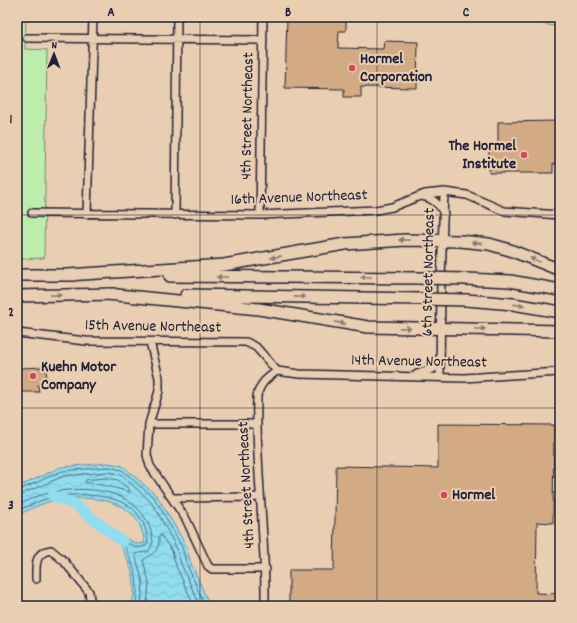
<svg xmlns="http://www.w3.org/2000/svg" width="577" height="623" font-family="Dekko,sans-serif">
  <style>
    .green { fill: #bdedac; stroke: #708874 }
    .water { fill: url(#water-waves); stroke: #6492a7 }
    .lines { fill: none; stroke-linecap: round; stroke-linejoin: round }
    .shore { stroke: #4e6d83; stroke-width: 1 }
    .river { stroke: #90ddef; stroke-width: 11 }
    .building { fill: #d2ab84; stroke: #22223b }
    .minor-casing { stroke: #22223b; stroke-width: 10 }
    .highway-casing { stroke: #22223b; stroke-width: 14 }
    .minor { stroke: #eaceb1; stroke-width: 7 }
    .highway { stroke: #eaceb1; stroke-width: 11 }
    .highway-bridge-casing { stroke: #22223b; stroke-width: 14; stroke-linecap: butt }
    .highway-bridge { stroke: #eaceb1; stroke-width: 11 }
    .oneway { fill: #867876 }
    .grid { fill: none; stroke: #22223b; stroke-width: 1; stroke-opacity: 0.55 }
    .poi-dot { fill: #d1495b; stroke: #eaceb1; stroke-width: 1.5 }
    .labels { text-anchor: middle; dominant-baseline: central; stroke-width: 4; stroke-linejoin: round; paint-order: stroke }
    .poi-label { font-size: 16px; font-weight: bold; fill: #22223b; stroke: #eaceb1; text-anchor: start }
    .street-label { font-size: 16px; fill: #22223b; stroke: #eaceb1 }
    .neatline { fill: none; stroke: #22223b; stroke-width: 1.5 }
    .grid-label { font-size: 13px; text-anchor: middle; font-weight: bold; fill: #22223b }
  </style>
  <defs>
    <pattern id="water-waves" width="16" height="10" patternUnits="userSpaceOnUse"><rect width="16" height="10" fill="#90ddef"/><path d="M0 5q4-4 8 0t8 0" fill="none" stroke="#7cbdce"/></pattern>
  </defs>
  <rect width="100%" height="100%" fill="#eaceb1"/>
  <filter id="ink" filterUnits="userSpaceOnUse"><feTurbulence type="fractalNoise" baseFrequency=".025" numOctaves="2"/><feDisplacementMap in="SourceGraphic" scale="8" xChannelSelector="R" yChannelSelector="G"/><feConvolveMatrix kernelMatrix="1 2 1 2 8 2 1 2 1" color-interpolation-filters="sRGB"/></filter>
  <g filter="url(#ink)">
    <path class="green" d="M17,17H26L25,49L47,50L44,258L17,259Z
      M505,17H560V27Z"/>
    <path class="water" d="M108,463L123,466L157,496L186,545L190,561L210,606H132C133,599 135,591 134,584C133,566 121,547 112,532L138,544L145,543C143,533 140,522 133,515C113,495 74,496 48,502C37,505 27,511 17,515V488L20,486L61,467Z"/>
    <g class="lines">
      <path class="shore" d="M108,478L118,480L130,490V492L107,486L85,482L86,480Z
        M17,491L62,471L108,467L122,470L154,498L161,509L182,547L186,562L205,606
        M17,496L64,476L108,472L120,474L150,501L157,511L177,549L181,564L200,606
        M17,506C26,501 36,496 45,494C88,483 147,489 153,542L149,551L135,554L143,583L141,606
        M17,511C26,507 36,502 46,499C70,492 120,492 137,513C144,522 147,532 148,542L146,546L137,548L127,543L124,544C135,570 139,577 136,606
        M147,606L149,582L143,560C154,553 160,551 159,536L161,535L172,551L176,566L194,606"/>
      <path class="river" d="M53,496L74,504L123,542"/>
    </g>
    <path class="building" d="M287,17H346V31H339L338,48L383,49L384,41L418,42L417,88L361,87V97H344V89L285,88Z
      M560,121V164H553V173H489V146H498V122Z
      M46,367L47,384L38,385L39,392H19L18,368Z
      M438,424L554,425L553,523L537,522L536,593L560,594V606H289V570H334L336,466L438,468Z"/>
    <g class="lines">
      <defs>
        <path id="minor" d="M27,38L263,40
          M420,196C431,197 440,204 444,214
          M32,213L260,215L376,210L392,207L425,194L444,192L467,195L504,211L560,215
          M87,214L93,17
          M175,215L177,17
          M260,215L263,17
          M17,333L86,341L246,342L256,347L277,371
          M150,342L159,378V391L149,424L147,455L150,466L186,519L208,566L212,569H266
          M277,371L299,374L464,378L560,372
          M417,374L433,369L441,359
          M440,377L441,281L444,192
          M149,424H256
          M172,498L260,497
          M36,579C36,566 34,552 51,550L64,561L89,592L91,606
          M265,606C266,536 255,466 257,396C260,383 267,378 277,371"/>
        <path id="highway" d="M17,275H74
          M67,275L224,265L345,244L405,240L460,241L489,244L510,250L560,270
          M170,276L419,278
          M466,279L510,281L560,290
          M107,294L259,309L368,327L560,331
          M186,295L420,299
          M17,296L114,294
          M466,300L513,304L560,312"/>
      </defs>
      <use href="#minor" class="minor-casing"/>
      <use href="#highway" class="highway-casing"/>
      <use href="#minor" class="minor"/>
      <use href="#highway" class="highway"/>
      <defs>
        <path id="highway-bridge" d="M419,278L466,279
          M420,299L466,300"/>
      </defs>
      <use href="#highway-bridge" class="highway-bridge-casing"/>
      <use href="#highway-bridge" class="highway-bridge"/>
    </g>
    <defs><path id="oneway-solid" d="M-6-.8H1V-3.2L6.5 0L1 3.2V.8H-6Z"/></defs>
    <g class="oneway">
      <use href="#oneway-solid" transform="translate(404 240) rotate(180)"/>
      <use href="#oneway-solid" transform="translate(477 243) rotate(-174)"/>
      <use href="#oneway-solid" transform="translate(276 257) rotate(169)"/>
      <use href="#oneway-solid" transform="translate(535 260) rotate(-158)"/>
      <use href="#oneway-solid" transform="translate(222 277) rotate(-180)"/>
      <use href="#oneway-solid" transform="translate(366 277) rotate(-180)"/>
      <use href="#oneway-solid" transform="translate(56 295) rotate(-1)"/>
      <use href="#oneway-solid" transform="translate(300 297) rotate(1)"/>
      <use href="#oneway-solid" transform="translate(519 305) rotate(7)"/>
      <use href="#oneway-solid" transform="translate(340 323) rotate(9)"/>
      <use href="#oneway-solid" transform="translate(405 328) rotate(1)"/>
      <use href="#oneway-solid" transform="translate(480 329)"/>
    </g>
  </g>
  <path class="grid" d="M200,17V606M377,17V606M17,215H560M17,408H560"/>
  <g class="poi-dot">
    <circle cx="352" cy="68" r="4"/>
    <circle cx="524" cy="155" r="4"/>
    <circle cx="33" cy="376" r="4"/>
    <circle cx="444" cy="495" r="4"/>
  </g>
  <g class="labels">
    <g class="poi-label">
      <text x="360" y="59">Hormel<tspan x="360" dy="18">Corporation</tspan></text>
      <text x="516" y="146" text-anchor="end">The Hormel<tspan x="516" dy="18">Institute</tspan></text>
      <text x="41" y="367">Kuehn Motor<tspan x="41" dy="18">Company</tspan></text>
      <text x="452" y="495">Hormel</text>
    </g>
    <g class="street-label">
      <text transform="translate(248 116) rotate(-89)">4th Street Northeast</text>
      <text transform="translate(299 198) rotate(-2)">16th Avenue Northeast</text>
      <text transform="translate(429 272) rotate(-89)">6th Street Northeast</text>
      <text transform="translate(153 327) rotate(1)">15th Avenue Northeast</text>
      <text transform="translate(419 362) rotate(1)">14th Avenue Northeast</text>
      <text transform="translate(247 485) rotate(-93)">4th Street Northeast</text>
    </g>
  </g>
  <rect width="577" height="623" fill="none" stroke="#eaceb1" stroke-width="44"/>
  <g transform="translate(54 54) rotate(1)" stroke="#eaceb1" stroke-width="3" paint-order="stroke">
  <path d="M0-3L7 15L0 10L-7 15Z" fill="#22223b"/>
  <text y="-6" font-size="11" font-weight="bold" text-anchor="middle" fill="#22223b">N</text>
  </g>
  <rect x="22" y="22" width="533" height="579" class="neatline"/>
  <g class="grid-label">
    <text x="111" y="16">A</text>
    <text x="288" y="16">B</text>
    <text x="466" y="16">C</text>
    <text x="11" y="123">1</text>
    <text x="11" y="316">2</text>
    <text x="11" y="509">3</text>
  </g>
</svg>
